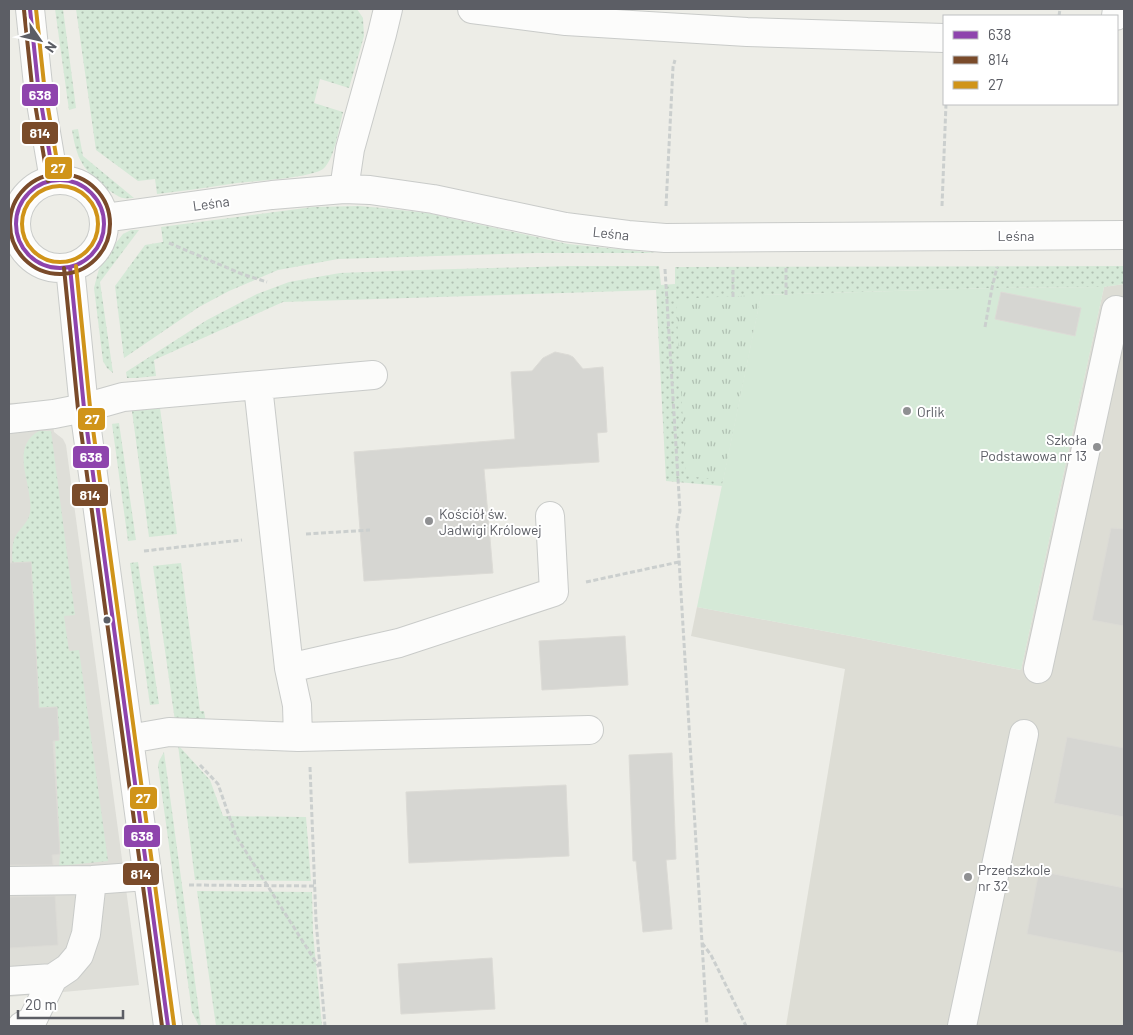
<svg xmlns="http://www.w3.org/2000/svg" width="1133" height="1035" font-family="Barlow,sans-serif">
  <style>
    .industrial { fill: #deded8 }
    .education { fill: #ddddd5 }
    .grass { fill: url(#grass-dots) }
    .park { fill: url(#park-tufts) }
    .garden { fill: #d5e9d7 }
    .building { fill: #d6d6d2; stroke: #dcdbd6 }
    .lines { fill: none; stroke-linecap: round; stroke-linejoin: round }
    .minor-casing { stroke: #c9cbc9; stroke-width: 30 }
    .path { stroke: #cbcfce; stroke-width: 3; stroke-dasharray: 5 2.5; stroke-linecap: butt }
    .minor { stroke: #fcfcfb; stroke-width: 28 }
    .bus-1-casing { stroke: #fff; stroke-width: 8 }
    .bus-2-casing { stroke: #fff; stroke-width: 8 }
    .bus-3-casing { stroke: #fff; stroke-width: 8 }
    .bus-1 { stroke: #8e44ad; stroke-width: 4 }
    .bus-2 { stroke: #7a4b2a; stroke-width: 4 }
    .bus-3 { stroke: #d09419; stroke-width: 4 }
    .poi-dot { fill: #8f9092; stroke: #fff; stroke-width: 2 }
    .bus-dot { fill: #5c5e65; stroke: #fff; stroke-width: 2 }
    .labels { text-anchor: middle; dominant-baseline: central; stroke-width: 4; stroke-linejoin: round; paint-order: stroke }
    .street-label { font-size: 14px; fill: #5c5e65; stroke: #fff }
    .poi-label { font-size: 14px; fill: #5c5e65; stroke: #fff; text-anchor: start }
    .line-badge { stroke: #fff; stroke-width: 2 }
    .badge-label { font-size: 14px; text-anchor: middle; font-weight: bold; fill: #fff }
  </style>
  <defs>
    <pattern id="grass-dots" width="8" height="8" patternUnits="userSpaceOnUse" patternTransform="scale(1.25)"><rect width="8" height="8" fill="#d5e9d7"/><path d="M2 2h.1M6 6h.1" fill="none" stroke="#b0c0b2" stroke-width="1.8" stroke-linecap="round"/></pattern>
    <pattern id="park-tufts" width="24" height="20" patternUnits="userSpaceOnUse" patternTransform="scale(1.25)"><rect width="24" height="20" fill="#d5e9d7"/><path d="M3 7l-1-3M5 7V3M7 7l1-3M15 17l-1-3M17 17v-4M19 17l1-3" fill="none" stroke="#b0c0b2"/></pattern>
  </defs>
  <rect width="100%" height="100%" fill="#edede7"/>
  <path class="industrial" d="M50,402L54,432L63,439L66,445L139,985L9,997V403Z"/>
  <path class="education" d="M1124,284V1026H786L845,669L691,636L697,607L861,638L1021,670L1104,287Z"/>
  <path class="grass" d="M55,9H63L76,108L69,110Z
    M76,9H357L363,18L364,36L349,88L320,79L314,103L343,112C339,127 335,159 323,169C310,178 255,181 237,183C210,187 184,191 157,194L155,179L138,181L96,150Z
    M78,129L83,156L134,198C131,198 126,199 123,198C113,196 86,172 82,163C76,153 74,141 72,130Z
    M359,206L382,208L427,213L568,244L656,253H537L338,259L278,270L229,291L199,307L124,358L115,286L145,245L163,242L161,227L313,207Z
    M131,230H139L100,282L113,373L107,368L103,361L94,288L97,276L99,269L115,244L123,234Z
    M569,266H659L661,285L675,284V267L1124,266V284L1104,287L992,288L761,295L722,486L666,481L656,290L283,302L154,360L156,376L136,378H127L126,372L207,320L257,294L289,282L340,273L419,270Z
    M150,402L160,408L177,534L149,537L131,404Z
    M119,423L136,540L128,541L112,424Z
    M39,431H51L75,615L64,616L69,651L79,650L108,861L59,866L60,854L55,741L59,740L57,707L39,708L33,593L15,594C14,579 10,552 14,540C17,530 28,524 30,513C34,486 8,448 39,431Z
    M138,562L159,704L150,705L130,563Z
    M181,563L200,711H204L206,723L175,721L153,566Z
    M178,745L210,780L223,816L306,817L311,881L195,880Z
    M164,752L201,1026H199L192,1012L158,766L159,761Z
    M197,891L312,892L313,933L322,1026H216Z"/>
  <path class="park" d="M761,295L723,480L686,476L676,299Z"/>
  <path class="garden" d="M1104,287L1021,670L861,638L697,607L761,295L992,288Z"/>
  <path class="building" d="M1001,292L1081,308L1075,336L995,319Z
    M555,352L569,355L573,357L583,369L603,367L607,432L597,433L599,462L484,469L493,573L364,581L354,452L515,439L511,372L532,371L543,358Z
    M1111,528L1124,529V626L1092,620Z
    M31,562L39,708L57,707L59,740L53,741L60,854L52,855L53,865H9V563Z
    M625,636L628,685L542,690L539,641Z
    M1067,737L1124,748V817L1054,803Z
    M672,753L676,859L666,860L672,929L643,932L636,861H633L629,755Z
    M566,785L569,856L409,863L406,792Z
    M1039,871L1124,888V953L1027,934Z
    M55,896L58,945L9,948V897Z
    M492,958L495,1009L401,1014L398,964Z"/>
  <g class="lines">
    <defs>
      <path id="minor" d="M30,9L38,85L54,180
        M472,9L566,21L747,32L944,38
        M1116,16L1117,9
        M16 224a44 44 0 1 1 88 0a44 44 0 1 1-88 0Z
        M344,189L350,149L382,34L388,9
        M104,218L272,195L344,189L370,190L433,199L565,227L628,235L665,238L1124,235
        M70,267L84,408L168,1026
        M258,386L289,668L297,705L298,737
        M9,419L54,414L84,408L123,397L373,375
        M289,668L399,643L554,592L550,516
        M1038,669L1116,310L1124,312
        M129,739L169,732L298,737L589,730
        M9,881L92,880L147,876
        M9,981L53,978L68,968L79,955L86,934L92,880
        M22,1026L32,1021L53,978
        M962,1026L1024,734"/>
    </defs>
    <use href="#minor" class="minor-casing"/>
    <path class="path" d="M1059,16L1060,9
      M666,206L673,67L675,60
      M942,206L946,104
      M169,243L242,274L267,282
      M665,269L680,511L677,526L707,1026
      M786,295V268
      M733,297V270
      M985,327L992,288L997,267
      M306,534L370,530
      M144,551L242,540
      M586,582L679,562
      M200,765L218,784L236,836L319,967
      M310,767L316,920L325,1026
      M189,885L315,886
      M702,943L711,955L746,1026"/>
    <use href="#minor" class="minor"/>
    <defs>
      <path id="bus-1" d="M30,9L38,85L54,180
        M16 224a44 44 0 1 1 88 0a44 44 0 1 1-88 0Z
        M70,267L84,408L168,1026"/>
      <path id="bus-2" d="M24,10L32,86L48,181
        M10 224a50 50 0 1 1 100 0a50 50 0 1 1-100 0Z
        M64,268L78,409L162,1026"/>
      <path id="bus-3" d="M36,9L44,84L60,179
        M22 224a38 38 0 1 1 76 0a38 38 0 1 1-76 0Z
        M76,266L90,407L174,1025"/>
    </defs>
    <use href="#bus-1" class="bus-1-casing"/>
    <use href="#bus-2" class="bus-2-casing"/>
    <use href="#bus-3" class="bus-3-casing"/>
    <use href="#bus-1" class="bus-1"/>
    <use href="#bus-2" class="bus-2"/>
    <use href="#bus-3" class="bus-3"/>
  </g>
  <g class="poi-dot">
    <circle cx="907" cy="411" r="5"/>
    <circle cx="1097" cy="447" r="5"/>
    <circle cx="429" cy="521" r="5"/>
    <circle cx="968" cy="877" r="5"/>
  </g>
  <circle class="bus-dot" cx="107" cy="620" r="4.5"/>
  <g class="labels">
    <g class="street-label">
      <text transform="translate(211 203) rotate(-8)">Leśna</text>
      <text transform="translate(611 233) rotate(6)">Leśna</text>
      <text x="1016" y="235">Leśna</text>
    </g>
    <g class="poi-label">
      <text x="917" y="411">Orlik</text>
      <text x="1087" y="439" text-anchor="end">Szkoła<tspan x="1087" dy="16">Podstawowa nr 13</tspan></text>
      <text x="439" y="513">Kościół św.<tspan x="439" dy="16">Jadwigi Królowej</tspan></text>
      <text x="978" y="869">Przedszkole<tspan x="978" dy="16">nr 32</tspan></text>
    </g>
  </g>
  <g class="line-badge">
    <rect x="21" y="83" width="38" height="24" rx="5" fill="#8e44ad"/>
    <rect x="21" y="121" width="38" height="24" rx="5" fill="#7a4b2a"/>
    <rect x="44" y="156" width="29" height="24" rx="5" fill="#d09419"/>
    <rect x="77" y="407" width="29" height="24" rx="5" fill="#d09419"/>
    <rect x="72" y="445" width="38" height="24" rx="5" fill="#8e44ad"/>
    <rect x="71" y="483" width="38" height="24" rx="5" fill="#7a4b2a"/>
    <rect x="129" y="786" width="29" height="24" rx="5" fill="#d09419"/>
    <rect x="123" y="824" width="38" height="24" rx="5" fill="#8e44ad"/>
    <rect x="122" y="862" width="38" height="24" rx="5" fill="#7a4b2a"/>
  </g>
  <g class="badge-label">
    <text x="40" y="100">638</text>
    <text x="40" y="138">814</text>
    <text x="58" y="173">27</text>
    <text x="92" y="424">27</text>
    <text x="91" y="462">638</text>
    <text x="90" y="500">814</text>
    <text x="143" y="803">27</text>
    <text x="142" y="841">638</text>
    <text x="141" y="879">814</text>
  </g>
  <rect width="1133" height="1035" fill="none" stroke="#5c5e65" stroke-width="20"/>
  <rect x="943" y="15" width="175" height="90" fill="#ffffff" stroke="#bebfc1"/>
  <rect x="953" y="31" width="25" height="8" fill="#8e44ad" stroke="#bebfc1"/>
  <text x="988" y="40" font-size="15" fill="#5c5e65">638</text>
  <rect x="953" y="56" width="25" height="8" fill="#7a4b2a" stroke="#bebfc1"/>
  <text x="988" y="65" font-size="15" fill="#5c5e65">814</text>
  <rect x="953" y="81" width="25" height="8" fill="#d09419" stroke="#bebfc1"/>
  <text x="988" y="90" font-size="15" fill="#5c5e65">27</text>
  <g transform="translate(40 40) rotate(124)" stroke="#ffffff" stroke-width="4" paint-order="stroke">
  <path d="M0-4L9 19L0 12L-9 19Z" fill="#5c5e65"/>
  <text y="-8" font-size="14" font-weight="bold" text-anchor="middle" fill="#5c5e65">N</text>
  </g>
  <path d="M18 1010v8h105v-8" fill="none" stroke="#5c5e65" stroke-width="2.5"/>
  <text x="25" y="1010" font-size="15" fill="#5c5e65" stroke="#ffffff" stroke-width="4" paint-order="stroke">20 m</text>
</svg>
